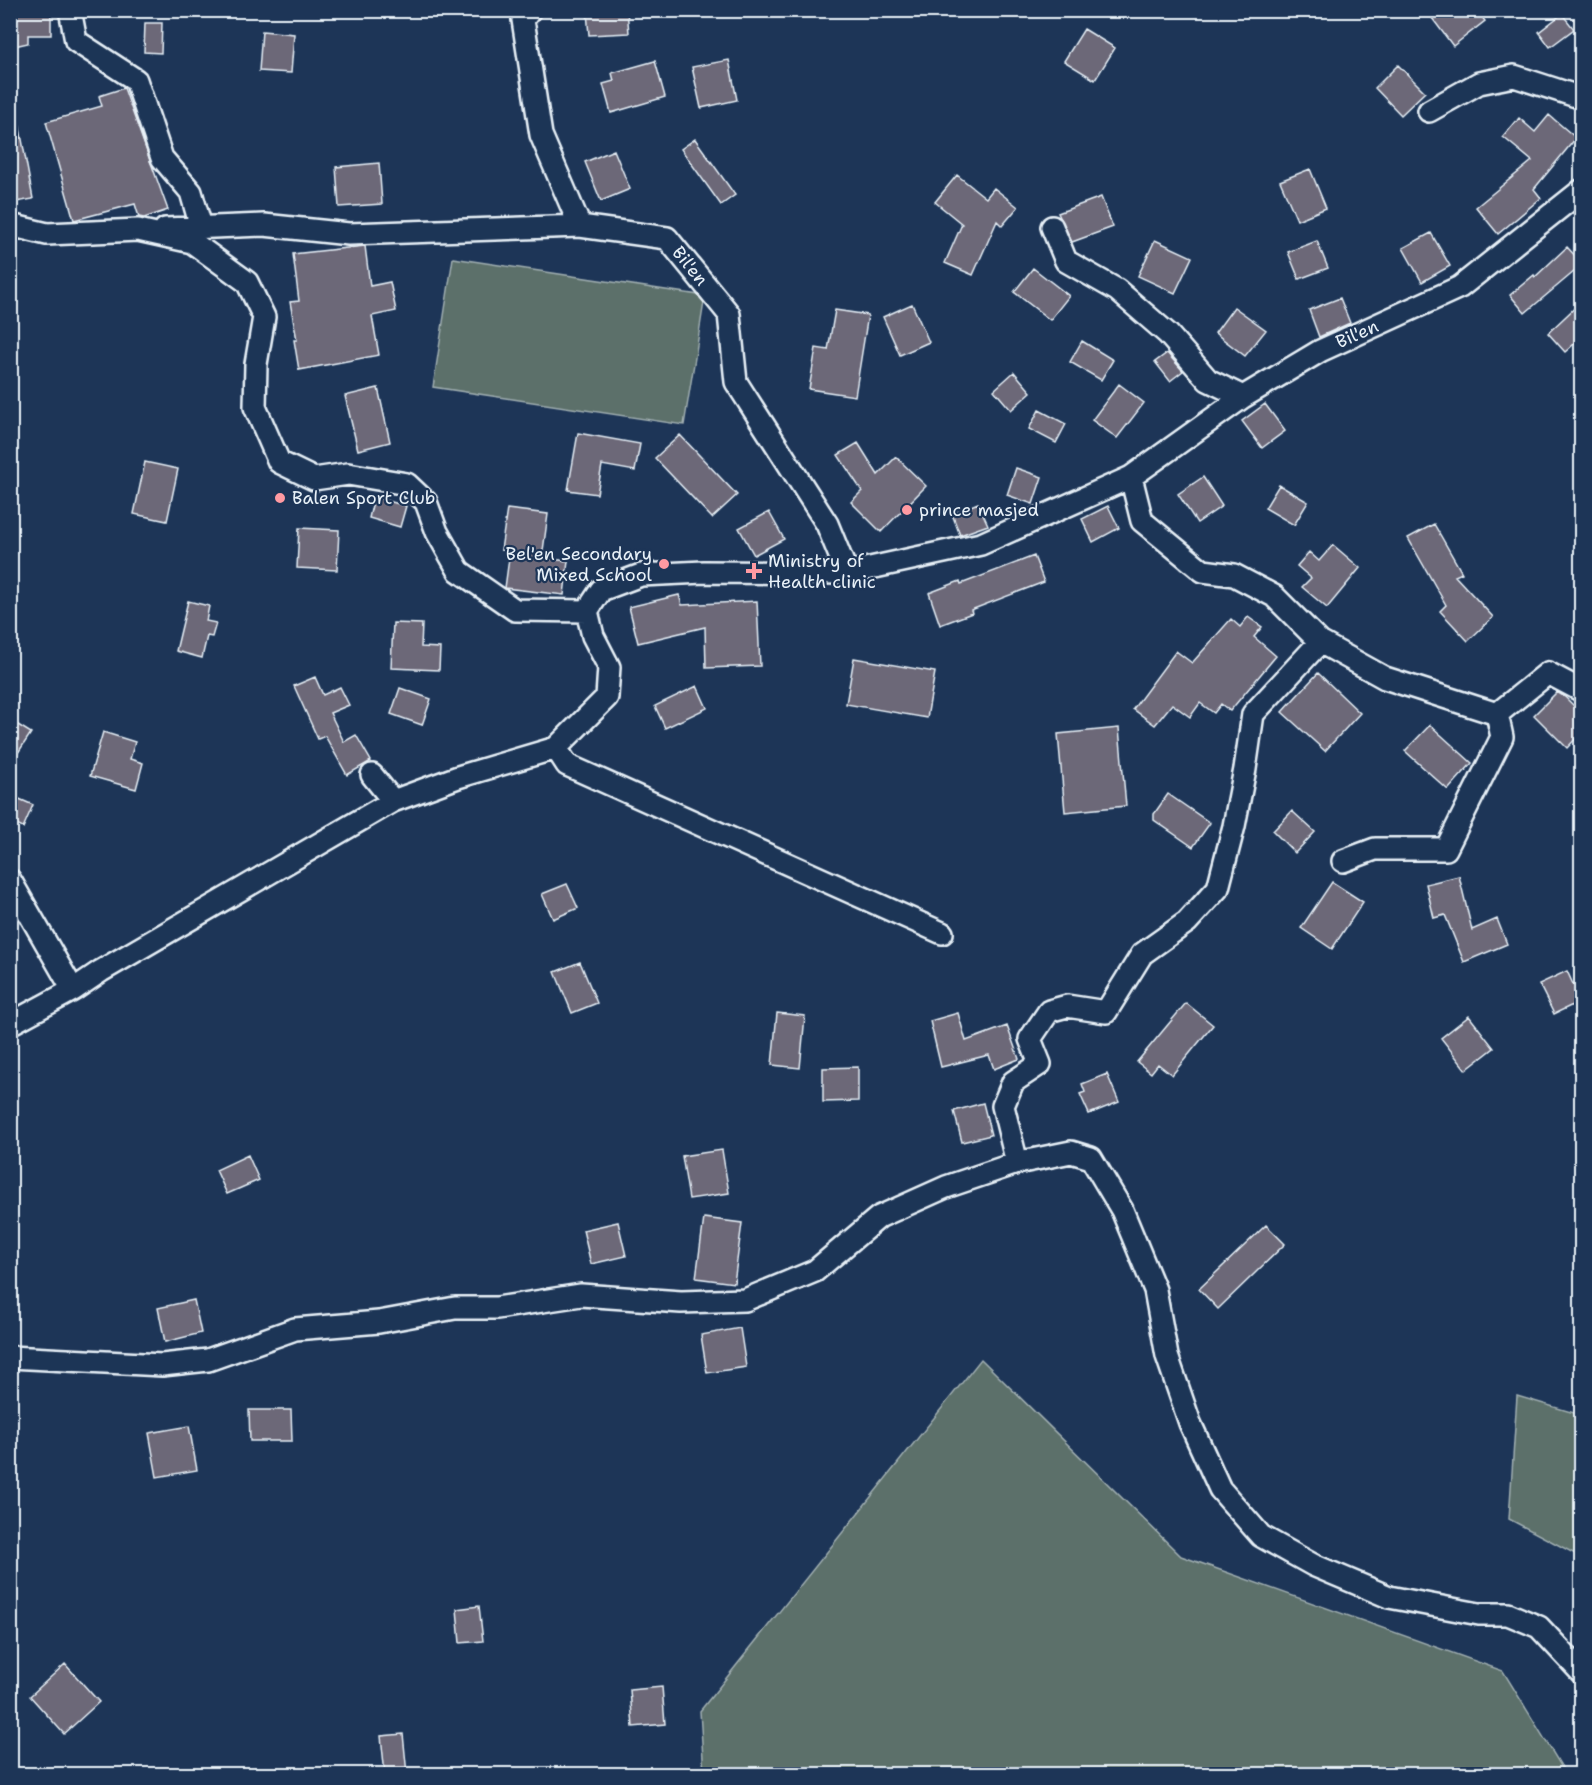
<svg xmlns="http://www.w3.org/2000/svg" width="1592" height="1785" font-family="'Shantell Sans',sans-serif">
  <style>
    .green { fill: #5b6f6b; stroke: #a2b0b2; stroke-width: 1.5 }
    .building { fill: #6c6778; stroke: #e8f1f8; stroke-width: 1.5 }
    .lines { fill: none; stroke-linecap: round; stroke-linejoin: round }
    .minor-casing { stroke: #e8f1f8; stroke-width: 26 }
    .minor { stroke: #1d3557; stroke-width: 21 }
    .poi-dot { fill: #ff9aa2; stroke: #1d3557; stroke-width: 2 }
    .labels { text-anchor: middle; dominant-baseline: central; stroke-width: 4.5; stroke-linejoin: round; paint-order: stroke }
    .street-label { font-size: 18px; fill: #e8f1f8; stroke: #1d3557 }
    .poi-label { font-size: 18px; fill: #e8f1f8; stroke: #1d3557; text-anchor: start }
  </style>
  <rect width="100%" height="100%" fill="#1d3557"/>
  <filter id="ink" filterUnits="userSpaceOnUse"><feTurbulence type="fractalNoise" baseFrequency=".0167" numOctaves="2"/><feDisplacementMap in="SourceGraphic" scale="12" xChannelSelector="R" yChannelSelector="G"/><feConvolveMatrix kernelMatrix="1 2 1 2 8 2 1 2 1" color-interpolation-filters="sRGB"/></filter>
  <g filter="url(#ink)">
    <path class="green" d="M453,258L705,296L684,425L433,387Z
      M981,1359L1181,1556L1503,1671L1566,1774H704L700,1711Z
      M1517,1396L1581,1415V1557L1509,1519Z"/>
    <path class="building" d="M10,10H51V35H28V43L10,47Z
      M627,10L629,33L589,35L587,12Z
      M1426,10H1477L1485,21L1453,46Z
      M1562,14L1574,29L1550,47L1539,32Z
      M145,23H162L161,53L144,52Z
      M1084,29L1115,48L1095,80L1064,61Z
      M262,31L294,34L291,73L259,71Z
      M729,60L737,100L701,108L692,67Z
      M655,61L665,97L611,113L603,84L614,81L612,73Z
      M1398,65L1425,92L1401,115L1375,88Z
      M124,88L168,210L144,218L139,217L135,204L74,220L46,122L102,106L99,96Z
      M1549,115L1576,138L1534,189L1541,198L1498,234L1476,207L1532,161L1503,137L1519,118L1535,132Z
      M18,118L33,199L10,203V119Z
      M695,139L735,195L721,205L681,149Z
      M614,150L630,189L601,201L585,162Z
      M379,163L382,204L339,207L336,167Z
      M1310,169L1326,208L1297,220L1280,181Z
      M957,175L986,198L994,188L1018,207L1002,226L997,221L973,275L945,263L962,224L935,202Z
      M1101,197L1113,227L1072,242L1058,213Z
      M1431,233L1450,266L1422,282L1403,248Z
      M1155,240L1192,257L1175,293L1138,276Z
      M1317,241L1328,268L1299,279L1288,252Z
      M365,246L370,286L390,282L396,311L372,316L379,355L299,370L294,340H297L290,302L299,301L293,254Z
      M1567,247L1581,262V266L1525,313L1510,295L1534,275L1535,277Z
      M1033,268L1069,296L1050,320L1014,292Z
      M1340,298L1350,323L1319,337L1309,310Z
      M1581,302V338L1565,352L1548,333Z
      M912,304L929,342L900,355L883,317Z
      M1234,307L1266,330L1245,356L1215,333Z
      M835,310L868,315L855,396L809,389L816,348L828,350Z
      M1082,341L1113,360L1101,380L1070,362Z
      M1167,353L1183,371L1170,381L1155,362Z
      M1014,372L1031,392L1011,410L994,390Z
      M1119,384L1144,403L1117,438L1092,420Z
      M378,388L390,442L358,450L345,396Z
      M1265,404L1285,431L1262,448L1242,421Z
      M1039,410L1066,424L1056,443L1029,429Z
      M578,433L640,444L635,471L602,465L597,494L568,490Z
      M680,435L737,495L712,518L655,458Z
      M858,443L878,475L896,457L926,486L881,532L851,502L862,491L838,455Z
      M145,462L178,469L167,521L134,514Z
      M1016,468L1042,477L1033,504L1007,495Z
      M1203,477L1222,506L1197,523L1178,494Z
      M1279,485L1308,502L1294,525L1265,508Z
      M374,497L406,506L400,527L369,518Z
      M978,503L988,525L960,535L952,514Z
      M1108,506L1119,528L1093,542L1082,519Z
      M507,509L548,514L542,558L568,561L564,595L505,588L510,551L501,550Z
      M769,512L784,539L754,555L739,528Z
      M1434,524L1462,573L1455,576L1493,617L1468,641L1440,611L1446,605L1408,538Z
      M299,528L339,530L337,570L297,568Z
      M1333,545L1360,568L1327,608L1302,587L1311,578L1297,566L1309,552L1319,561Z
      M1034,556L1044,582L971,610L972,613L940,625L929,593L960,581L961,584Z
      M679,595L682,605L757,601L760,666L706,668L705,627L638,643L629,607Z
      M188,601L209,606L206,621L216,623L212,637L207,636L202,658L176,651Z
      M1248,617L1262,627L1254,637L1276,656L1230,711L1221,704L1214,713L1200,703L1190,717L1172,704L1155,725L1133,709L1176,651L1192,663L1231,619L1240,627Z
      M393,623L422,624L421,647L440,648L439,670L391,668Z
      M854,658L935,672L927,718L846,704Z
      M1318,673L1360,713L1325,751L1282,712Z
      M315,677L323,695L340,687L349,705L330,713L344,742L356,735L371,761L347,775L325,736L318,739L294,686Z
      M697,686L707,708L665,728L655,706Z
      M400,688L431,699L422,725L391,714Z
      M1557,692L1565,697L1581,713V733L1567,748L1534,715Z
      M10,720L31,733L10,765Z
      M1430,725L1472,763L1448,790L1405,751Z
      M1119,728L1126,806L1065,812L1058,734Z
      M103,732L135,742L130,759L143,763L136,789L90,776Z
      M1168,794L1210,823L1193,847L1154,820V814Z
      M10,795L33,805L23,828L10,822Z
      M1292,811L1315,832L1295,853L1273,831Z
      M1459,876L1472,930L1497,919L1507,944L1464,962L1445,915L1434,918L1426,884Z
      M1332,882L1363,902L1332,949L1301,928Z
      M567,884L578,908L553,919L542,894Z
      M580,962L597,1003L572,1013L555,972Z
      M1567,971L1573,984L1581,980V1001L1554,1014L1539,984Z
      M1186,1003L1213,1025L1172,1075L1158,1064L1151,1073L1137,1062Z
      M777,1013L805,1016L800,1068L772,1065Z
      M958,1013L966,1041L1007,1026L1019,1059L994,1069L989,1055L941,1067L930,1021Z
      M1469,1016L1494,1048L1466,1070L1441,1038Z
      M858,1067V1101L823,1102V1068Z
      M1107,1074L1119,1102L1089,1114L1080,1094L1085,1092L1082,1084Z
      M983,1103L991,1135L962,1142L954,1111Z
      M722,1150L729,1193L689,1199L682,1156Z
      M248,1155L259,1180L227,1194L216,1170Z
      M704,1218L742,1223L734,1283L696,1278Z
      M618,1222L626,1256L591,1264L583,1230Z
      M1266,1225L1285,1244L1218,1309L1199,1289Z
      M194,1300L201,1333L165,1342L158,1308Z
      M740,1328L746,1367L707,1373L701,1335Z
      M249,1410H291L292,1441H250Z
      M189,1426L197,1470L157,1477L149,1433Z
      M479,1606L483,1641L460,1643L457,1609Z
      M65,1664L99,1702L64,1734L30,1696Z
      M662,1687L665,1724L633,1727L630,1690Z
      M403,1734L407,1774H385L381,1736Z"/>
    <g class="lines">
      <defs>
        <path id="minor" d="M70,10L76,41L136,80L162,158L191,192L201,227
          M530,10L523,20L541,135L580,226L667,238L729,314L736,382L827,524L847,573
          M1429,111L1479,83L1514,76L1582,98
          M10,225L47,234L138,230L192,242L247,282L264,317L256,364L255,407L279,462L314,479L348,474L407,484L426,502L437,532L459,571L515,610L587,611
          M1052,227L1066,261L1117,290L1168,334L1208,380L1243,397
          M165,229L264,225L349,234L580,226
          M1131,477L1142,521L1203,571L1234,575L1274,596L1320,642L1385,678L1497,714L1548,673L1582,691
          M556,748L567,765L942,933
          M372,775L393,801
          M1343,861L1375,849H1446L1502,737L1497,714
          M10,880L73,990
          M10,1024L73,990L101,971L393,801L458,777L556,748L607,697L609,667L593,636L587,611L601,590L641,575L704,572L847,573L981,544L1131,477L1243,397L1320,351L1460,287L1582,190
          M1017,1163L1003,1106L1013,1082L1040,1064L1030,1039L1049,1011L1067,1006L1106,1012L1142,954L1187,922L1218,888L1234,826L1245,769L1253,714L1320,642
          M10,1357L162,1365L208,1360L295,1329L379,1322L455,1308H497L581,1295L681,1302L745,1300L815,1271L879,1217L946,1187L1017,1163L1071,1152L1091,1158L1122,1210L1155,1290L1167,1356L1190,1423L1220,1489L1261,1536L1313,1565L1389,1597L1479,1614H1508L1539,1627L1582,1673"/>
      </defs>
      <use href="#minor" class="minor-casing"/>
      <use href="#minor" class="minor"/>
    </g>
  </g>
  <g class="poi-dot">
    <circle cx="280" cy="498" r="6"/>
    <circle cx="907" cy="510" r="6"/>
    <circle cx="664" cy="564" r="6"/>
    <path d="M751 562h6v6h6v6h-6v6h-6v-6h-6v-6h6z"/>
  </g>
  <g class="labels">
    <g class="street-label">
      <text transform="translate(690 266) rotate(51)">Bil'en</text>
      <text transform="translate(1357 334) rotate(-24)">Bil'en</text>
    </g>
    <g class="poi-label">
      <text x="292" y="498">Balen Sport Club</text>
      <text x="919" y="510">prince masjed</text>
      <text x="652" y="554" text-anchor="end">Bel'en Secondary<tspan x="652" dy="21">Mixed School</tspan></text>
      <text x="768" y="561">Ministry of<tspan x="768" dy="21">Health clinic</tspan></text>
    </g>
  </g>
  <rect width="1592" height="1785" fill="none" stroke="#1d3557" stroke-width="36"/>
  <rect x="18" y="18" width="1556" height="1749" fill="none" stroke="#e8f1f8" stroke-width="2" filter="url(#ink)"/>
</svg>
